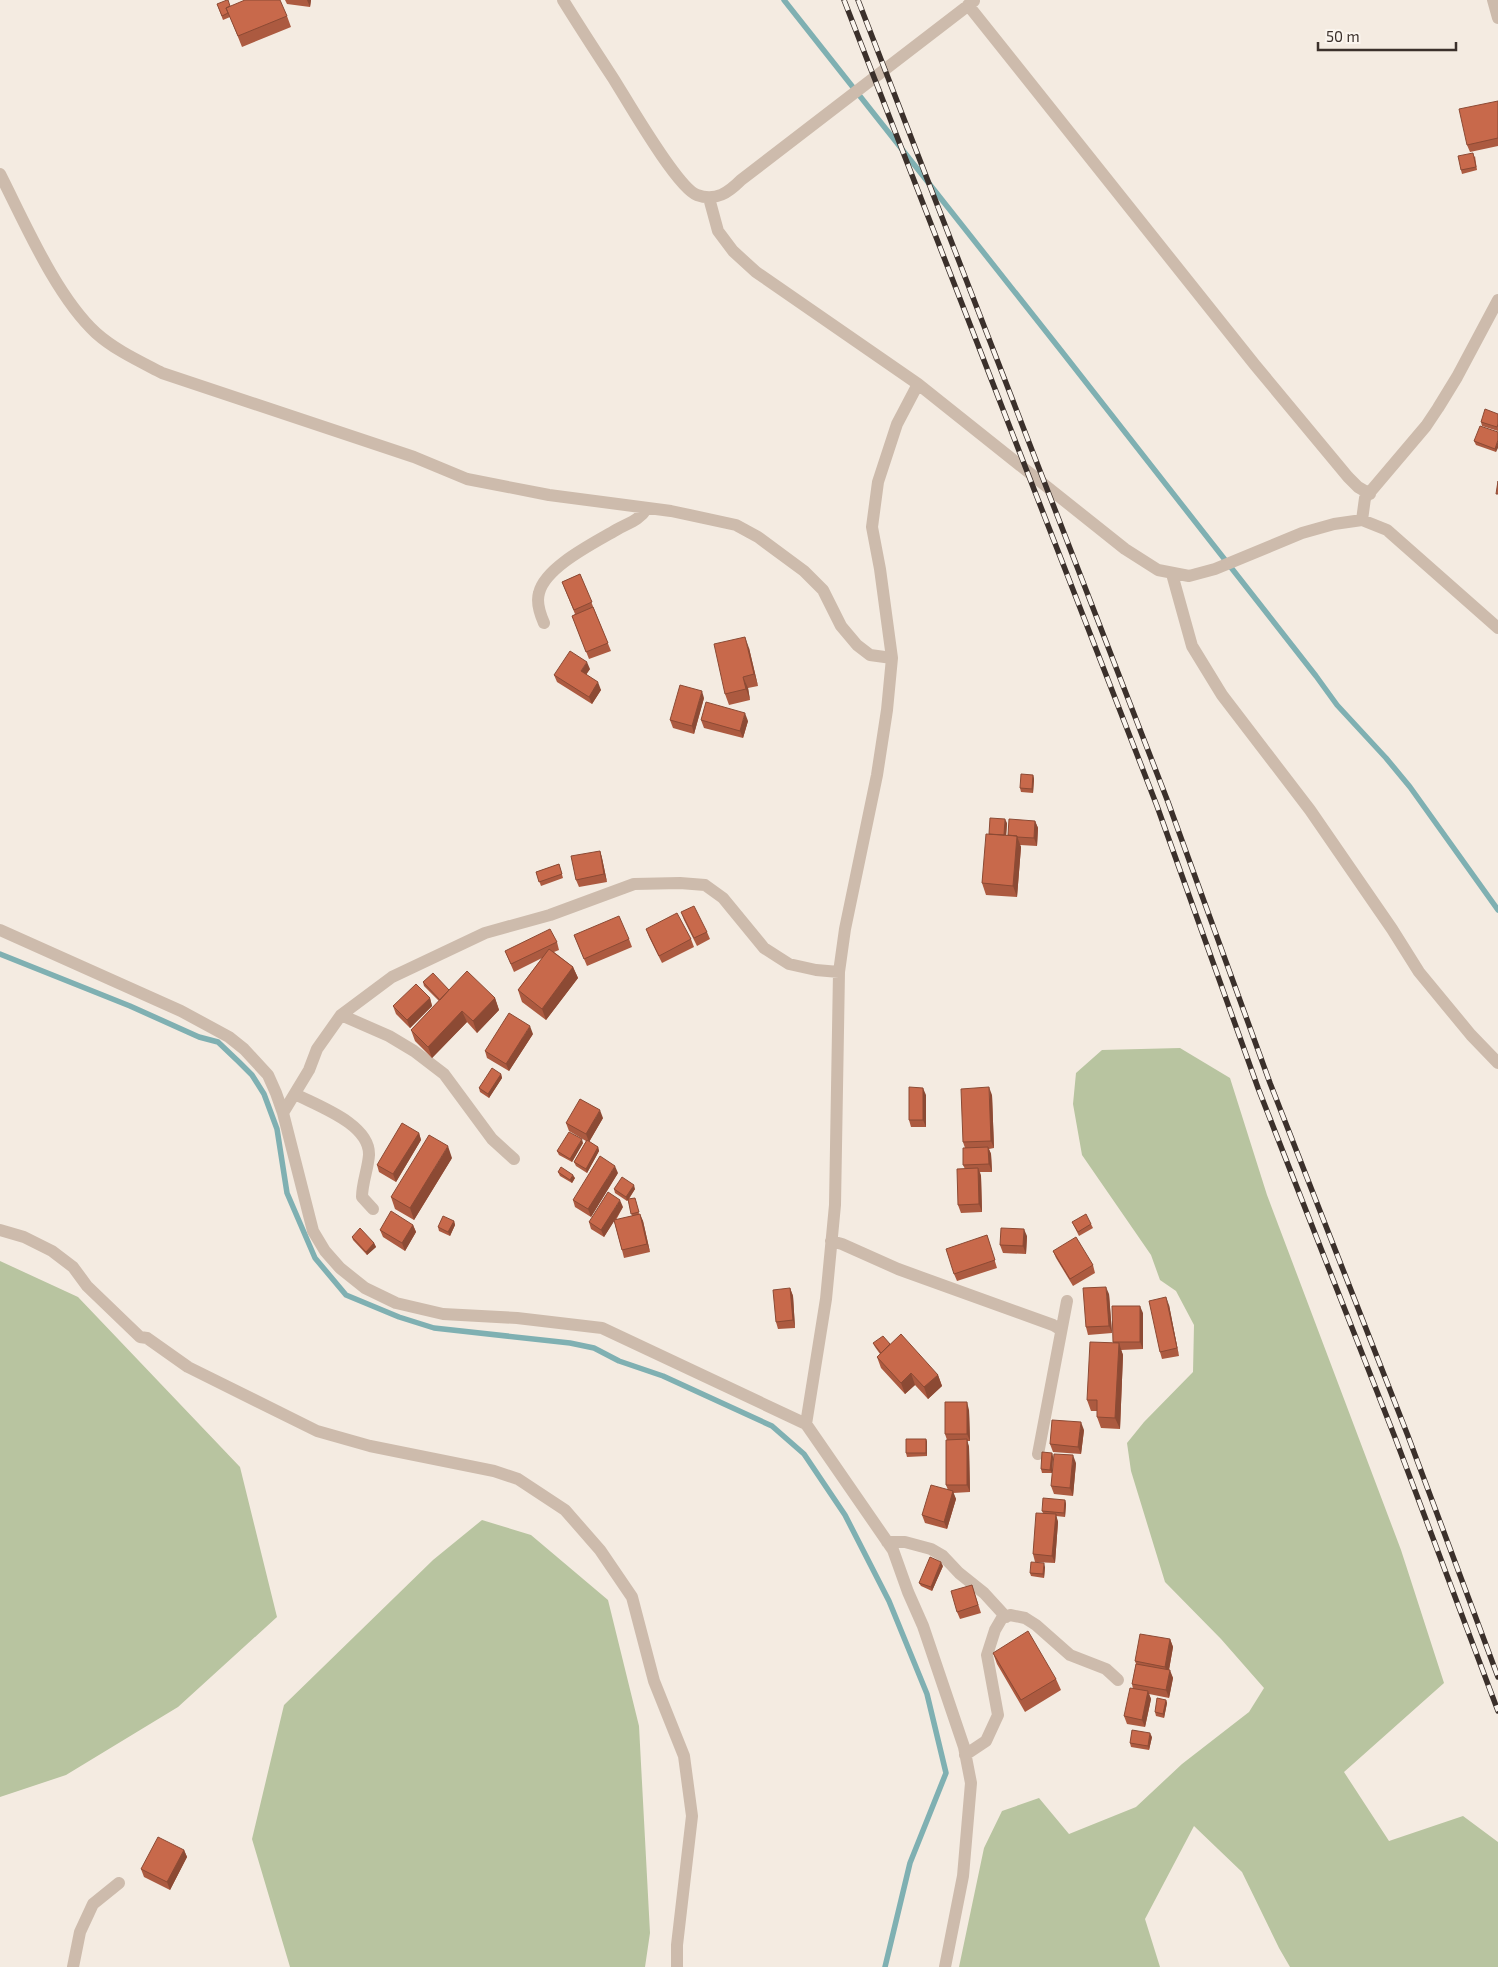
<svg xmlns="http://www.w3.org/2000/svg" width="1498" height="1967" font-family="'Exo 2',sans-serif">
  <style>
    .green { fill: #b8c4a0 }
    .lines { fill: none; stroke-linecap: round; stroke-linejoin: round }
    .stream { stroke: #7fb0b2; stroke-width: 5.5 }
    .minor { stroke: #cdbbac; stroke-width: 12 }
    .rail-casing { stroke: #3b302b; stroke-width: 5.5 }
    .rail { stroke: #fbf5ee; stroke-width: 4; stroke-dasharray: 11; stroke-linecap: butt }
    .wall { fill: #ac5a40 }
    .shaded-wall { fill: #8c4a34 }
    .building { fill: #c8694b; stroke: #8c4a34 }
  </style>
  <rect width="100%" height="100%" fill="#f4ebe1"/>
  <path class="green" d="M1180,1048L1230,1078L1267,1195L1401,1550L1444,1683L1344,1772L1389,1841L1463,1816L1498,1842V1967H1290L1279,1948L1242,1872L1194,1826L1145,1919L1160,1967H959L984,1848L1002,1811L1039,1798L1069,1834L1136,1807L1182,1764L1249,1712L1264,1688L1221,1639L1165,1582L1131,1471L1127,1443L1144,1422L1193,1372L1194,1325L1176,1291L1160,1280L1151,1255L1082,1155L1073,1104L1076,1073L1102,1050Z
    M0,1261L78,1297L240,1467L277,1617L178,1707L66,1775L0,1797Z
    M482,1520L531,1535L608,1600L639,1726L650,1933L645,1967H290L252,1839L284,1705L433,1560Z"/>
  <g class="lines">
    <path class="stream" d="M784,0L1063,353L1316,676L1337,705L1386,758L1410,787L1498,910
      M0,954L130,1006L199,1037L218,1042L239,1062L252,1075L264,1094L277,1129L287,1193L315,1258L346,1295L399,1317L434,1328L570,1343L594,1348L619,1361L663,1376L772,1426L804,1454L845,1515L889,1601L927,1694L946,1773L910,1863L885,1967"/>
    <path class="minor" d="M563,0C579,26 596,52 613,78C627,100 677,188 697,195C716,202 729,192 741,180L974,1
      M1493,0L1498,18
      M968,5L1255,365L1348,477L1358,487L1370,494
      M0,174C25,223 56,296 96,333C115,350 139,361 162,373L414,457L467,479L549,495L671,511L736,525L758,537L804,571L823,590L841,626L857,645L870,655L892,658
      M709,198L718,231L733,251L756,272L918,384L1125,549L1158,570L1189,576L1215,569L1302,533L1334,524L1362,520L1387,530L1498,628
      M1362,520L1365,498L1426,426L1438,408L1457,377L1498,300
      M1172,574L1192,646L1222,695L1310,810L1392,929L1419,972L1471,1035L1498,1063
      M544,623C540,614 536,603 539,593C545,567 594,543 616,530C628,523 639,521 647,508
      M0,930L181,1011L229,1037L244,1049L268,1075L276,1093L283,1113L313,1231L325,1251L340,1268L365,1288L396,1303L443,1314L517,1318L602,1328L806,1424L893,1550L908,1592L923,1626L964,1747L971,1783L963,1876L945,1967
      M341,1015L389,1036L414,1051L444,1074L492,1139L514,1159
      M295,1094C318,1106 370,1124 369,1155C368,1169 362,1183 362,1197L373,1209
      M283,1113L309,1070L317,1049L341,1015L392,977L485,933L550,915L634,884L680,883L705,885L723,898L764,948L778,957L789,964L816,970L839,972
      M0,1230L24,1237L52,1251L73,1267L87,1286L140,1337L147,1338L188,1367L317,1431L370,1446L494,1471L518,1479L565,1510L600,1550L632,1597L654,1681L684,1756L692,1816L677,1945V1967
      M831,1241L842,1244L898,1269L1053,1325L1061,1330
      M806,1424L826,1299L835,1205L839,972L845,929L877,775L887,710L892,658L880,569L872,527L878,482L897,424L918,384
      M1038,1454L1067,1301
      M887,1542H905L931,1549L943,1556L959,1573L984,1593L1006,1617
      M965,1755L986,1741L998,1715L987,1655L995,1630L1002,1618L1010,1615L1025,1618L1036,1625L1070,1655L1106,1669L1118,1680
      M73,1967L80,1932L93,1904L119,1883"/>
    <defs>
      <path id="rail" d="M844,0L1157,806L1258,1088L1396,1440L1498,1711
        M858,0L1168,802L1270,1083L1408,1436L1498,1677"/>
    </defs>
    <use href="#rail" class="rail-casing"/>
    <use href="#rail" class="rail"/>
  </g>
  <path class="wall" d="M285,0H311L310,7L287,4Z
    M217,4L287,16L291,27L242,47L230,17L223,20Z
    M1498,101V146L1470,152L1467,145Z
    M1475,156L1477,170L1462,174L1461,170Z
    M1498,414V431L1482,426L1481,422Z
    M1498,432L1496,452L1476,445L1474,441Z
    M580,574L611,651L589,659L572,616L575,614L562,582Z
    M749,648L758,686L748,688L750,700L729,705L725,694Z
    M590,669L586,674L601,690L592,704L557,682L554,675Z
    M704,698L694,734L673,728L670,720Z
    M701,720L748,721L743,738L704,728Z
    M1033,775L1034,779L1033,793L1021,792L1020,788Z
    M1035,821L1038,828L1037,846L1020,845L1021,847L1017,897L986,895L982,883L989,834L1007,823L1006,835H1008Z
    M600,851L602,858L607,882L579,887L576,880Z
    M559,864L563,878L541,886L536,872Z
    M681,912L707,932L710,939L697,946L684,920Z
    M646,929L691,939L694,947L662,963L649,937Z
    M574,935L629,939L632,947L587,966Z
    M557,942L559,950L554,952L573,967L578,978L546,1020L522,1002L518,990L542,958L514,972L505,951Z
    M423,982L449,990L495,998L499,1010L477,1033L467,1022L432,1058L415,1041L411,1030L439,1001L424,986Z
    M430,998L432,1006L410,1028L396,1014L393,1006Z
    M533,1034L509,1071L487,1058L485,1051Z
    M501,1074L502,1078L489,1098L480,1092L479,1088Z
    M926,1095V1127H911L909,1120Z
    M992,1095L994,1148L989,1149L991,1154L992,1172H980L981,1176L982,1212L961,1213L958,1205L965,1169L963,1165L965,1148L963,1142Z
    M603,1118L589,1142L598,1147L599,1151L587,1173L576,1166L574,1162L586,1141L569,1131L566,1123Z
    M419,1133L421,1140L396,1182L379,1172L377,1165Z
    M583,1143L572,1162L559,1155L557,1151Z
    M452,1158L414,1220L395,1209L391,1197Z
    M558,1172L575,1178L572,1183L560,1176Z
    M618,1173L591,1217L575,1207L573,1200Z
    M614,1189H635L629,1199L636,1201L639,1214L643,1221L650,1252L624,1258L622,1250L614,1221L604,1237L591,1229L589,1222L623,1207L616,1220L632,1216L628,1200L627,1201L615,1193Z
    M454,1221L455,1225L450,1236L439,1231L438,1227Z
    M1072,1222L1091,1224L1093,1228L1079,1236Z
    M413,1225L416,1232L405,1251L383,1237L380,1230Z
    M987,1235L997,1268L957,1281L954,1274Z
    M1027,1236L1026,1254L1003,1253L1000,1245Z
    M352,1237L374,1243L376,1247L367,1255L353,1240Z
    M1053,1251L1093,1265L1095,1273L1073,1286L1056,1258Z
    M790,1288L793,1296L795,1328L778,1329L776,1322Z
    M1109,1294L1112,1333L1088,1335L1086,1327Z
    M1169,1305L1179,1356L1162,1359L1160,1352Z
    M1143,1313V1349L1121,1350L1123,1355L1120,1429L1101,1428L1097,1417V1411H1091L1087,1400L1113,1343V1342Z
    M873,1343L890,1344L938,1375L942,1386L928,1399L915,1385L905,1394L881,1368L877,1357L880,1354L875,1347Z
    M969,1410L970,1441H967L969,1447L970,1492L953,1493L956,1499L947,1529L925,1523L922,1515L948,1490L946,1485L947,1440L945,1434Z
    M1084,1430L1081,1454L1053,1452L1050,1444Z
    M926,1439L927,1442V1456L907,1457L906,1453Z
    M1052,1453L1053,1457L1052,1473H1042L1041,1469Z
    M1076,1463L1073,1496L1054,1494L1051,1486Z
    M1065,1500L1066,1504L1065,1517L1056,1516L1058,1522L1055,1563L1035,1562L1033,1554L1043,1513L1042,1511Z
    M943,1566L932,1591L921,1586L919,1583Z
    M1045,1567L1044,1578L1031,1576L1030,1573Z
    M972,1585L981,1613L960,1619L957,1612Z
    M1170,1639L1173,1647L1169,1670L1173,1678L1169,1698L1149,1694L1151,1699L1145,1727L1127,1724L1124,1716L1133,1689L1132,1684L1136,1664L1135,1661Z
    M993,1653L1056,1679L1061,1690L1025,1712L997,1664Z
    M1166,1700L1167,1703L1164,1718L1156,1716L1155,1712Z
    M1152,1737L1149,1750L1131,1747L1130,1743Z
    M184,1850L187,1857L170,1890L144,1877L141,1869Z"/>
  <path class="shaded-wall" d="M307,0H311L310,7Z
    M1498,440V448L1496,452L1495,449Z
    M745,637L749,648L758,686L754,674Z
    M587,662L590,669L584,678L581,671Z
    M743,677L748,688L750,700L746,689Z
    M598,682L601,690L592,704L589,697Z
    M702,691L704,698L694,734L692,726Z
    M745,713L748,721L743,738L740,731Z
    M1033,775L1034,779L1033,793L1032,789Z
    M1005,819L1007,823L1006,838L1004,835Z
    M1035,821L1038,828L1037,846L1034,838Z
    M1017,836L1021,847L1017,897L1013,886Z
    M600,851L602,858L607,882L604,874Z
    M573,967L578,978L546,1020L542,1009Z
    M430,998L432,1006L410,1028L407,1020Z
    M495,998L499,1010L477,1033L473,1021Z
    M462,1011L467,1022L432,1058L428,1047Z
    M530,1026L533,1034L509,1071L506,1064Z
    M501,1074L502,1078L489,1098L488,1094Z
    M989,1087L992,1095L994,1148L991,1141Z
    M923,1088L926,1095V1127L923,1120Z
    M600,1110L603,1118L589,1142L586,1134Z
    M419,1133L421,1140L396,1182L393,1174Z
    M582,1139L583,1143L572,1162L570,1159Z
    M448,1146L452,1158L414,1220L410,1208Z
    M598,1147L599,1151L587,1173L586,1169Z
    M988,1147L991,1154L992,1172L989,1164Z
    M615,1166L618,1173L591,1217L588,1209Z
    M978,1168L981,1176L982,1212L979,1204Z
    M573,1175L575,1178L572,1183L570,1180Z
    M634,1185L635,1189L627,1201L626,1197Z
    M620,1200L623,1207L604,1237L601,1230Z
    M640,1214L643,1221L650,1252L647,1244Z
    M454,1221L455,1225L450,1236L448,1232Z
    M413,1225L416,1232L405,1251L402,1243Z
    M1024,1229L1027,1236L1026,1254L1023,1246Z
    M374,1243L376,1247L367,1255L366,1252Z
    M1106,1287L1109,1294L1112,1333L1109,1326Z
    M790,1288L793,1296L795,1328L793,1320Z
    M1166,1297L1169,1305L1179,1356L1177,1348Z
    M1140,1306L1143,1313V1349L1140,1342Z
    M1119,1343L1123,1355L1120,1429L1115,1418Z
    M911,1373L915,1385L905,1394L901,1383Z
    M938,1375L942,1386L928,1399L924,1387Z
    M967,1402L969,1410L970,1441L967,1434Z
    M1081,1422L1084,1430L1081,1454L1078,1447Z
    M926,1439L927,1442V1456L926,1453Z
    M967,1439L969,1447L970,1492L967,1485Z
    M1052,1453L1053,1457L1052,1473L1050,1470Z
    M1073,1455L1076,1463L1073,1496L1070,1488Z
    M953,1491L956,1499L947,1529L944,1522Z
    M1065,1500L1066,1504L1065,1517L1064,1513Z
    M1056,1514L1058,1522L1055,1563L1052,1556Z
    M941,1562L943,1566L932,1591L931,1587Z
    M1044,1563L1045,1567L1044,1578L1043,1574Z
    M1170,1639L1173,1647L1168,1675L1165,1667Z
    M1170,1670L1173,1678L1169,1698L1166,1690Z
    M1148,1691L1151,1699L1145,1727L1142,1720Z
    M1166,1700L1167,1703L1164,1718L1163,1714Z
    M1150,1733L1152,1737L1149,1750L1148,1746Z
    M184,1850L187,1857L170,1890L167,1882Z"/>
  <path class="building" d="M227,0H228L230,6L226,8L228,13L222,16L217,4Z
    M245,0H280L287,16L238,36L226,8Z
    M1498,101V138L1467,145L1459,109Z
    M1473,153L1476,167L1461,170L1458,156Z
    M1485,409L1498,414V424L1497,427L1481,422Z
    M1480,426L1498,432V440L1495,449L1474,441Z
    M1498,481V494H1496Z
    M580,574L592,602L574,610L562,582Z
    M593,607L608,643L586,652L572,616Z
    M745,637L754,674L743,677L746,689L725,694L714,644Z
    M570,651L587,662L581,671L598,682L589,697L554,675Z
    M680,685L702,691L692,726L670,720Z
    M706,702L745,713L740,731L701,720Z
    M1021,774L1033,775L1032,789L1020,788Z
    M990,818L1005,819L1004,835L989,834Z
    M1009,819L1035,821L1034,838L1017,837V836L1008,835Z
    M986,834L1017,836L1013,886L982,883Z
    M600,851L604,874L576,880L571,856Z
    M559,864L562,874L539,882L536,872Z
    M694,906L707,932L694,938L681,912Z
    M677,913L691,939L659,956L646,929Z
    M619,916L629,939L584,959L574,935Z
    M550,929L557,942L511,964L505,951Z
    M549,949L573,967L542,1009L518,990Z
    M467,971L495,998L473,1021L462,1011L428,1047L411,1030Z
    M433,973L449,990L440,1000L423,982Z
    M416,984L430,998L407,1020L393,1006Z
    M509,1013L530,1026L506,1064L485,1051Z
    M492,1068L501,1074L488,1094L479,1088Z
    M909,1087L923,1088V1120H909Z
    M989,1087L991,1141L963,1142L961,1089Z
    M580,1099L600,1110L586,1134L566,1123Z
    M402,1123L419,1133L393,1174L377,1165Z
    M569,1132L582,1139L570,1159L557,1151Z
    M429,1135L448,1146L410,1208L391,1197Z
    M587,1140L598,1147L586,1169L574,1162Z
    M988,1147L989,1164L963,1165V1148Z
    M600,1156L615,1166L588,1209L573,1200Z
    M561,1167L573,1175L570,1180L558,1172Z
    M978,1168L979,1204L958,1205L957,1169Z
    M622,1177L634,1185L626,1197L614,1189Z
    M608,1192L620,1200L601,1230L589,1222Z
    M635,1198L639,1212L631,1214L628,1199Z
    M391,1211L413,1225L402,1243L380,1230Z
    M640,1214L647,1244L622,1250L614,1220Z
    M1086,1214L1091,1224L1078,1232L1072,1222Z
    M443,1216L454,1221L448,1232L438,1227Z
    M360,1228L374,1243L366,1252L352,1237Z
    M1001,1228L1024,1229L1023,1246L1000,1245Z
    M987,1235L995,1260L954,1274L946,1249Z
    M1076,1237L1093,1265L1070,1279L1053,1251Z
    M1106,1287L1109,1326L1086,1327L1083,1288Z
    M790,1288L793,1320L776,1322L773,1290Z
    M1166,1297L1177,1348L1160,1352L1149,1301Z
    M1112,1306H1140V1342H1113Z
    M901,1334L938,1375L924,1387L911,1373L901,1383L877,1357Z
    M883,1336L890,1344L881,1353L873,1343Z
    M1090,1342L1119,1343L1115,1418L1097,1417V1400H1087Z
    M945,1402H967V1434H945Z
    M1052,1420L1081,1422L1078,1447L1050,1444Z
    M906,1439H926V1453H906Z
    M967,1439V1485H946V1440Z
    M1042,1452L1052,1453L1050,1470L1041,1469Z
    M1054,1454L1073,1455L1070,1488L1051,1486Z
    M931,1485L953,1491L944,1522L922,1515Z
    M1043,1498L1065,1500L1064,1513L1042,1511Z
    M1036,1513L1056,1514L1052,1556L1033,1554Z
    M930,1557L941,1562L931,1587L919,1583Z
    M1031,1562L1044,1563L1043,1574L1030,1573Z
    M972,1585L978,1605L957,1612L951,1591Z
    M1028,1631L1056,1679L1021,1700L993,1653Z
    M1140,1634L1170,1639L1165,1667L1135,1661Z
    M1136,1664L1170,1670L1166,1690L1132,1684Z
    M1130,1688L1148,1691L1142,1720L1124,1716Z
    M1157,1698L1166,1700L1163,1714L1155,1712Z
    M1132,1730L1150,1733L1148,1746L1130,1743Z
    M158,1837L184,1850L167,1882L141,1869Z"/>
  <path d="M1318 42v8h138v-8" fill="none" stroke="#3b302b" stroke-width="2.5"/>
  <text x="1326" y="42" font-size="15" fill="#3b302b" stroke="#fbf5ee" stroke-width="4" paint-order="stroke">50 m</text>
</svg>
